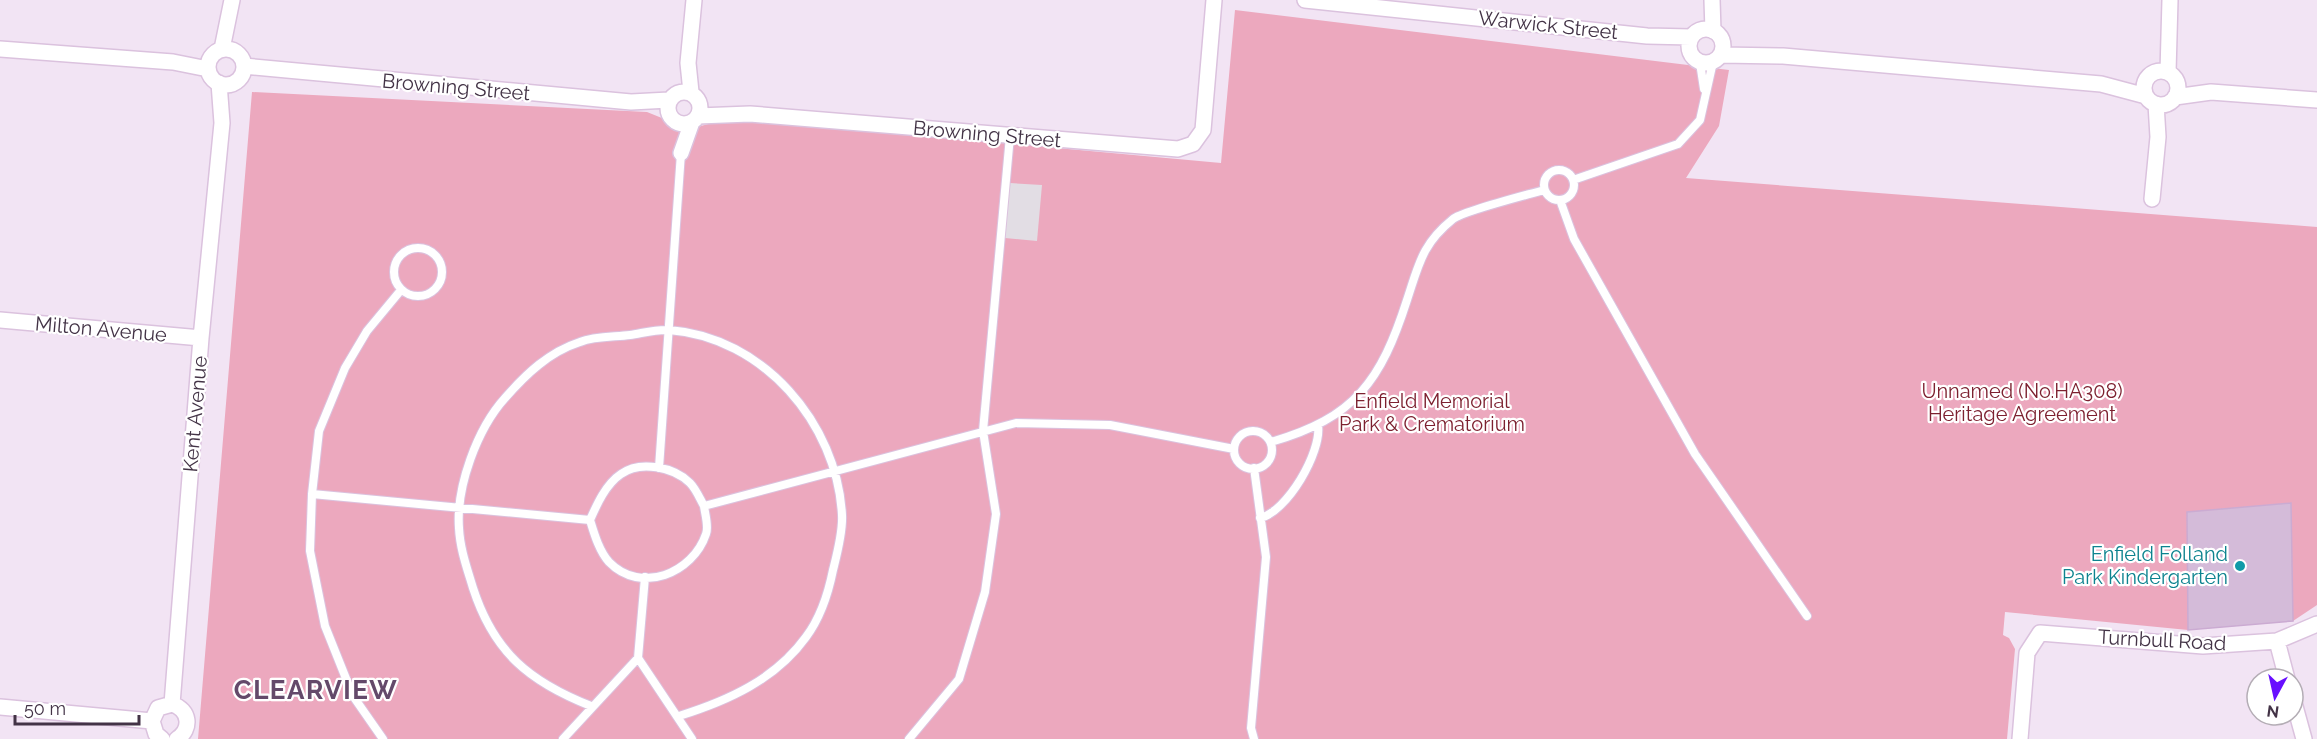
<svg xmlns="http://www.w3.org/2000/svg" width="2317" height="739" font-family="Raleway,sans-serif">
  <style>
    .green { fill: #eca8be }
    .parking { fill: #e2dde4 }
    .building { fill: #d4bbd9; stroke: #cbabd2; stroke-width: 1.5 }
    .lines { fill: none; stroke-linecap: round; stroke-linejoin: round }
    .lane-casing { stroke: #dbc2de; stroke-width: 10 }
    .street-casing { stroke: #dbc2de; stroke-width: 18 }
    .lane { stroke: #fff; stroke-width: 8 }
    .street { stroke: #fff; stroke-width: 15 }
    .culture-dot { fill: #0f9aa8; stroke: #fff; stroke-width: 2 }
    .labels { text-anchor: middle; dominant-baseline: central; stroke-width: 4.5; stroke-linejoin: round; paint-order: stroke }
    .street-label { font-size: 20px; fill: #433346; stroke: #fff }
    .park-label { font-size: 20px; fill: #7d2130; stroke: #fff }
    .culture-label { font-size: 20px; fill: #0d838f; stroke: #fff; text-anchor: end }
    .district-label { font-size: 26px; font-weight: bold; letter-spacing: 1.5px; fill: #64496a; stroke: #fff }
  </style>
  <rect width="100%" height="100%" fill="#f2e4f4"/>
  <path class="green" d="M1235,10L1729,70L1719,126L1686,178L2317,227V605L2293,621L2291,503L2187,512L2188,630L2005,612L2003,635L2009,638L2015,649L2007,739H198L252,92L647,112L689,129L732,118L1221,163Z"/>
  <path class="parking" d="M1010,183L1042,185L1037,241L1005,238Z"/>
  <path class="building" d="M2291,503L2293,621L2188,630L2187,512Z"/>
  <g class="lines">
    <defs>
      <path id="lane" d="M1700,63L1704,89
        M1544 185a15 15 0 1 1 30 0a15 15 0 1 1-30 0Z
        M1573,180L1678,144L1700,120L1713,62
        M1560,200L1574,239L1695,454L1807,616
        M394 272a24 24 0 1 1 48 0a24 24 0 1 1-48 0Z
        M1234 450a19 19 0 1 1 38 0a19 19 0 1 1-38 0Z
        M1271,442C1355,418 1381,381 1407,300C1419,264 1422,244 1453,219C1463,211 1527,195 1544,190
        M659,468L681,153
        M312,494L590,520
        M704,506C700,499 696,489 690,483C674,467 640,460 621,474C606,484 597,504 590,520C594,533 599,551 609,562C641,595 693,573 706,534C709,527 705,514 704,506L1016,423L1110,425L1234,449
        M1260,518C1287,512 1322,452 1318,425
        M638,658L645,577
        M591,706C530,682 494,653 473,588C467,568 460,549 459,528C456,487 477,429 505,398C526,374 549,352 580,342C595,336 615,337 630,335C643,333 657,329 669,330C763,337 837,423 842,515C843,532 837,554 833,570C828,595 821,617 806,637C775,680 727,701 679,716
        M383,739L353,696L325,626L310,551L312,494L319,431L345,368L367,331L401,290
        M563,739L638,658L692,739
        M909,739L959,679L985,592L996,514L983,431L1010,136
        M1254,739L1251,728L1266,557L1254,468"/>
      <path id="street" d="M1305,0L1647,36L1691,37
        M1712,0L1713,31
        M1689 46a17 17 0 1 1 34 0a17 17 0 1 1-34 0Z
        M0,49L173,62L208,69
        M222,49L232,0
        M208 67a18 18 0 1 1 36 0a18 18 0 1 1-36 0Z
        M1721,55L1783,56L2101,84L2146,96
        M244,66L631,102L669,100
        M2144 88a17 17 0 1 1 34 0a17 17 0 1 1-34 0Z
        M2168,72L2170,0
        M668 108a16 16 0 1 1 32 0a16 16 0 1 1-32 0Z
        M691,92L688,63L694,0
        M2175,97L2211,92L2317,100
        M698,116L750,114L1178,149L1193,144L1203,130L1214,0
        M681,153L692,122
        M2152,199L2158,137L2156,104
        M0,320L201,338
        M2277,641L2287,679
        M2293,699L2304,739
        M172,704L201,338L222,123L219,83
        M0,707L152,721
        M162,739L156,734L152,721L158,708L172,704C190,710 192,729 177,739
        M2020,739L2027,653L2040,633L2203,646L2277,641L2317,624"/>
    </defs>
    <use href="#lane" class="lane-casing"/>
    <use href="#street" class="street-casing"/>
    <use href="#lane" class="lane"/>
    <use href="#street" class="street"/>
  </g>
  <circle class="culture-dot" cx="2240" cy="566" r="6"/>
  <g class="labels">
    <g class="street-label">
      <text transform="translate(1548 25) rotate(6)">Warwick Street</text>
      <text transform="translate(456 87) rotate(5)">Browning Street</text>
      <text transform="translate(987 134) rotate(5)">Browning Street</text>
      <text transform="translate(101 329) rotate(5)">Milton Avenue</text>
      <text transform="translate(195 414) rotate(-85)">Kent Avenue</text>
      <text transform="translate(2162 640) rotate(3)">Turnbull Road</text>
    </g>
    <g class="park-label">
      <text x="2022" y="391">Unnamed (No.HA308)<tspan x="2022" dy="23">Heritage Agreement</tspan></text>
      <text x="1432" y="401">Enfield Memorial<tspan x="1432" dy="23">Park &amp; Crematorium</tspan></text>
    </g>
    <g class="culture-label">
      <text x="2228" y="554">Enfield Folland<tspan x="2228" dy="23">Park Kindergarten</tspan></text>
    </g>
    <g class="district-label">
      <text x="316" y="690">CLEARVIEW</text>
    </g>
  </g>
  <g transform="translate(2275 697) rotate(188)"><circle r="28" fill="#ffffff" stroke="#b4adb5" stroke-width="1.5"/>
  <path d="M0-4.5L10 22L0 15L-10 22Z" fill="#680fff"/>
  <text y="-9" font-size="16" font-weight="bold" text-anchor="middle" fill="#433346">N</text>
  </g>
  <path d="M15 715v9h124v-9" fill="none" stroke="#433346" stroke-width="3"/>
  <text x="24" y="715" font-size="18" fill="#433346" stroke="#ffffff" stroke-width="4.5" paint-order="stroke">50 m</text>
</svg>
